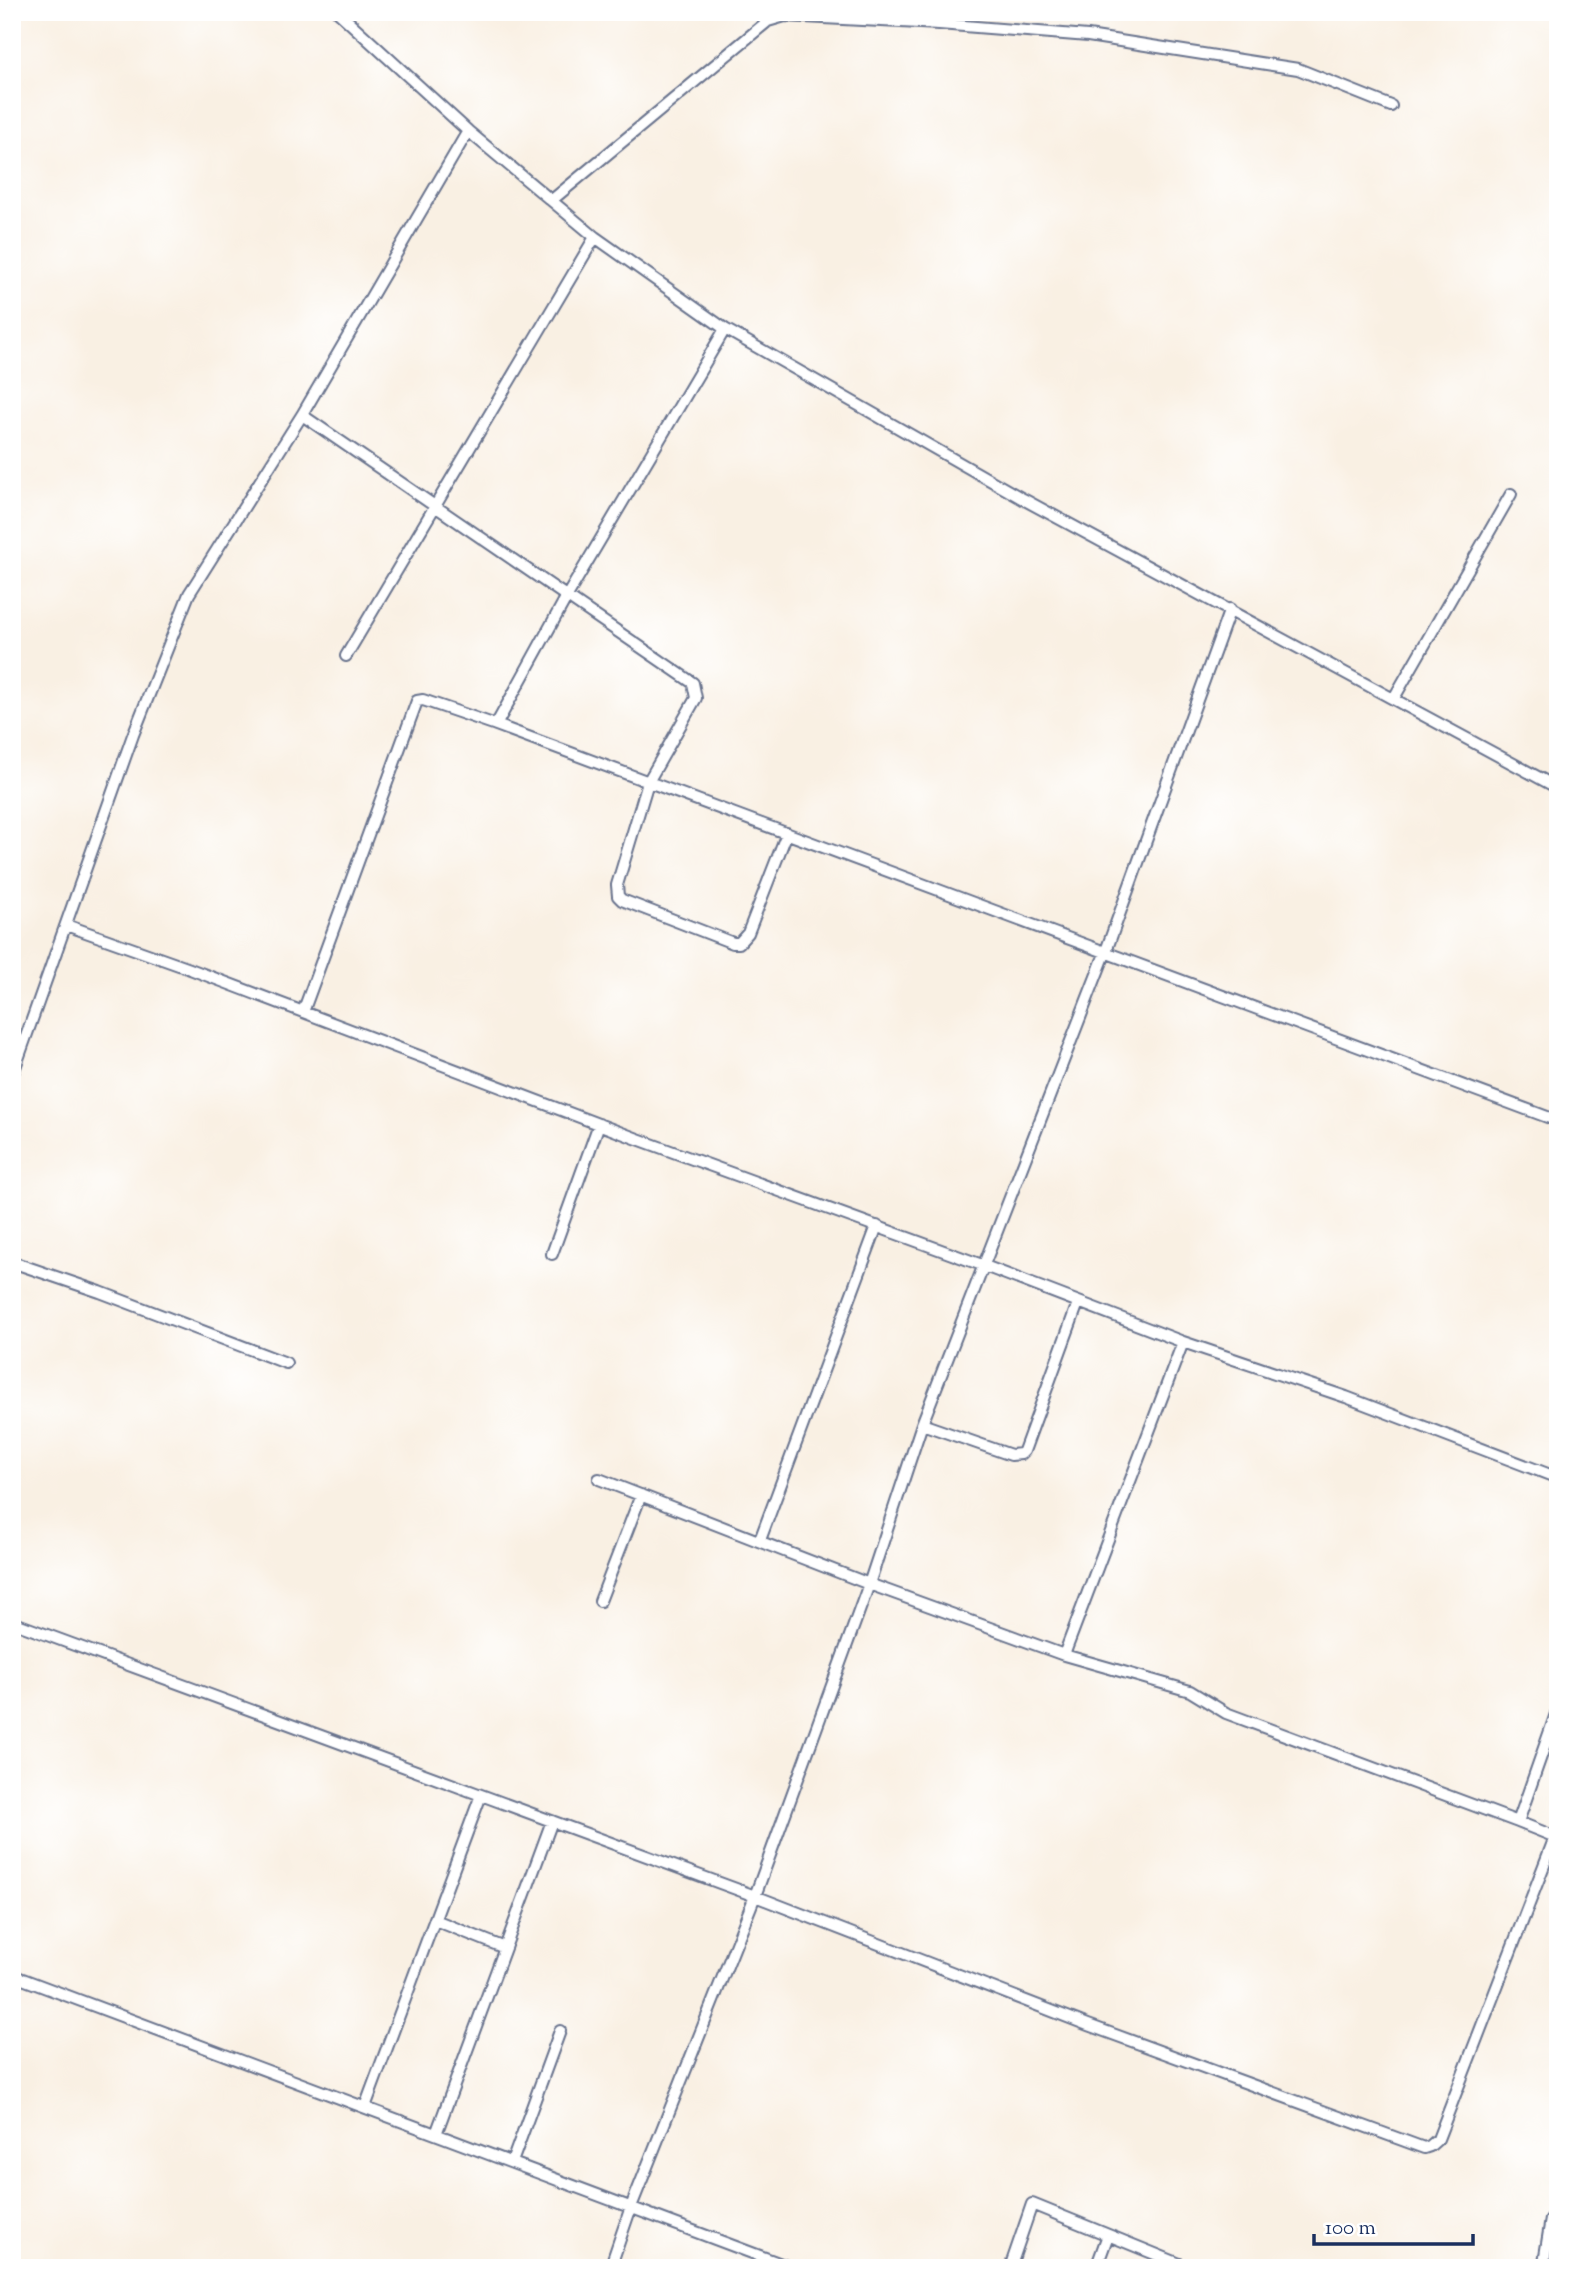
<svg xmlns="http://www.w3.org/2000/svg" width="1570" height="2280" font-family="'Sorts Mill Goudy',serif">
  <style>
    .lines { fill: none; stroke-linecap: round; stroke-linejoin: round }
    .street-casing { stroke: #69738d; stroke-width: 14 }
    .street { stroke: #fff; stroke-width: 10 }
  </style>
  <rect width="100%" height="100%" fill="#fff"/>
  <filter id="ink" filterUnits="userSpaceOnUse"><feTurbulence type="fractalNoise" baseFrequency=".0143" numOctaves="2"/><feDisplacementMap in="SourceGraphic" scale="14" xChannelSelector="R" yChannelSelector="G"/><feConvolveMatrix kernelMatrix="1 2 1 2 8 2 1 2 1" color-interpolation-filters="sRGB"/></filter>
  <filter id="wash" filterUnits="userSpaceOnUse"><feTurbulence type="fractalNoise" baseFrequency=".00686" numOctaves="4" result="noise"/><feDisplacementMap in="SourceGraphic" scale="28" xChannelSelector="R" yChannelSelector="G"/><feGaussianBlur stdDeviation="1.57" result="paint"/><feColorMatrix in="noise" values="0 0 0 0 0 0 0 0 0 0 0 0 0 0 0 0 0 1.4 0 .05"/><feComposite in="paint" operator="in"/></filter>
  <g filter="url(#wash)">
    <rect width="100%" height="100%" fill="#f9f0e3"/>
  </g>
  <g filter="url(#ink)">
    <g class="lines">
      <defs>
        <path id="street" d="M338,12L468,131L595,237L725,329L1023,499L1558,788
          M552,200L768,21L785,16L939,24L1088,36L1298,69L1391,106
          M725,329L567,596L496,725L1558,1121
          M302,415L693,683L696,698L648,782L617,885L618,896L622,900L733,943H739L748,933L787,833
          M346,656L595,237
          M1394,698L1511,494
          M66,925L190,969L635,1138L982,1265L1183,1342L1346,1397L1558,1478
          M303,1012L417,701L423,700L496,725
          M12,1076L133,735L189,594L302,415L468,131
          M552,1254L599,1124
          M12,1262L100,1292L286,1363
          M922,1424L1011,1455L1021,1454L1024,1451L1078,1303
          M599,1479L869,1584L1064,1655L1190,1691L1226,1713L1518,1822L1558,1838
          M760,1540L877,1226
          M600,1601L641,1495
          M12,1622L755,1896L1088,2025L1424,2148L1430,2146L1438,2139L1555,1837
          M1064,1655L1183,1342
          M1518,1822L1558,1708
          M435,1920L505,1948
          M12,1975L792,2268
          M365,2107L481,1795
          M436,2134L552,1821
          M512,2162L560,2031
          M610,2268L631,2207L755,1896L869,1584L922,1424L1106,951L1230,609
          M1010,2268L1032,2204L1182,2265L1181,2268
          M1096,2268L1108,2235
          M1543,2268L1551,2219L1558,2210"/>
      </defs>
      <use href="#street" class="street-casing"/>
      <use href="#street" class="street"/>
    </g>
  </g>
  <rect width="1570" height="2280" fill="none" stroke="#fff" stroke-width="42"/>
  <path d="M1314 2234v10h159v-10" fill="none" stroke="#1b2f5e" stroke-width="3.5"/>
  <text x="1325" y="2234" font-size="21" fill="#1b2f5e" stroke="#ffffff" stroke-width="5" paint-order="stroke">100 m</text>
</svg>
